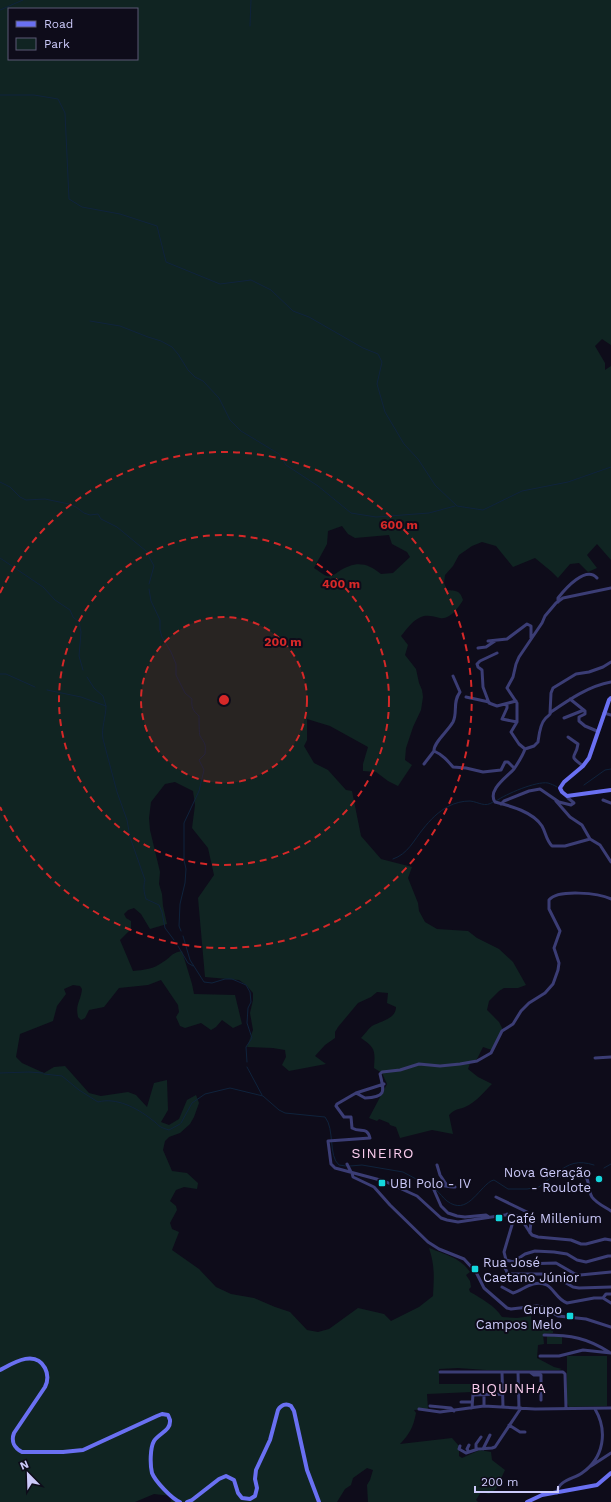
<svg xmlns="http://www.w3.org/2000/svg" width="611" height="1502" font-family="'Work Sans',sans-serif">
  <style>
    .green { fill: #102422; fill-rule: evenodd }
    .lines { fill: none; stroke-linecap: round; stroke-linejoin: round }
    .stream { stroke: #0f233c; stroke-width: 1 }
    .street { stroke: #3b3d75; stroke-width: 3 }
    .secondary { stroke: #6a70f2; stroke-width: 4 }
    .ring { fill: none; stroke: #d62828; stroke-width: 2; stroke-dasharray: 7 5 }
    .poi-dot { fill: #14d7dd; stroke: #0e0c1a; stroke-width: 1.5 }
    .labels { text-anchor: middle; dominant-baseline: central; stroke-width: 4; stroke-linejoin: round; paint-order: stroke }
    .poi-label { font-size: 13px; fill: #cccafa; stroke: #0e0c1a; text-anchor: start }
    .neighbourhood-label { font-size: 14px; letter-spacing: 1px; fill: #facced; stroke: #0e0c1a }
    .centre { fill: #d62828; stroke: #0e0c1a; stroke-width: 2 }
    .ring-label { font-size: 12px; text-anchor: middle; font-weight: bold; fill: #d62828; stroke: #0e0c1a; stroke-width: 4; stroke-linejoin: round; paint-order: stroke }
  </style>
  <rect width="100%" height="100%" fill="#0e0c1a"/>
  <path class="green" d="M0,0H611V345L602,339L595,346L605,363V370L611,366V560L597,544L587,555L597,568L588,572L579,563L570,564L558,578L552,572L535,558L513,567L496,546L482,542L472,546L459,555L453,566L445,575L444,583L447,590C456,591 460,590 463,600C459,607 450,620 440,618C433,616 425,614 419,618C412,621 406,630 401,636L408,645L405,655L416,669L419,683L422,690L423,697L421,710L413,727L406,748L405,760L412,765L398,786L388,781L376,772L363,771V764L368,747L330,726L307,719V740L304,746L314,763L328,770L346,790L352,791L361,836L381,859L412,867L408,878L418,903L419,911L425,922L437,929L468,931L477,938L499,949L513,962L526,985L518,988H504L499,991L489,1001L487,1010L499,1022L503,1030L492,1050L483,1047L477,1059L470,1063L468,1069L478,1077L492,1084C484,1092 476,1102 465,1107C458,1110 456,1108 449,1115L453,1134L432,1130L400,1138L396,1127L390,1125L389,1123L379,1119L377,1121L369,1118L387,1084L382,1073L374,1068C375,1051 376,1048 361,1038C365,1034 368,1029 372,1026C381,1021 396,1019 396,1007L387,1003L388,993L377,992L371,997L358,1003L338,1027L335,1032V1038L325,1045L315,1056L326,1064L289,1071L282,1065L286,1057L285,1050L273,1048L247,1047L253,1030L250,1013L253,1000V993L246,985L239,980L205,977L198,898L214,875L208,848L192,828L195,805L193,791L175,782L165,784L151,802L149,818L150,830L160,872L159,884L162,894L163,906L167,924L150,929L141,914L134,908L128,910L124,914L126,918L131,921V929L120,940L133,971C144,970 154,969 163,962C173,956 169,954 182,951L192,984L194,994L235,995L242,1024L233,1028L222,1020L216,1027L211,1030L201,1023L185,1028L180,1026L176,1017L179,1012L178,1005L161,980L148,985L119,988L104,1007L89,1010L85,1018L81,1020L78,1017C75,1004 81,1001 82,989L80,986L73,985L64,989L66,994L57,1006L53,1021L20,1034L16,1057L22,1063L44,1073L54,1067L65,1066L89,1093L101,1096L128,1092L136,1095L147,1107L154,1083L167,1080L168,1110L161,1122L169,1125L179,1119L187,1100L196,1095L199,1103L194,1117L190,1124L180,1133L169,1137L165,1141L163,1150L172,1171L187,1173L198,1183L197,1189L184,1187L176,1190L170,1201L176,1206L177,1210L170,1223L172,1229L179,1232L172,1250L199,1269L216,1287L231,1294L254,1298L275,1307L290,1312L307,1330L318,1332L329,1329L358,1308L384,1314L391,1321L419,1307L433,1296C434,1277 435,1266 429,1248C444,1254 461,1258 470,1272L466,1275L470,1281L471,1287L469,1289L470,1292C481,1298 495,1306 502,1317L517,1318L531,1316L532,1323L545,1321L553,1326V1333L543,1334L544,1344L538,1345L537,1358L554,1367L562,1369L559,1370H486L458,1368L439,1369V1384H473L472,1392L427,1394L428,1409L414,1410L416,1413C413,1428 410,1433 400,1444L452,1438L459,1446V1456L462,1458L480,1450L491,1452L492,1460L505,1470L496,1489L489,1494L481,1492L476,1500L478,1502H368L367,1485L370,1480L373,1470L367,1468L353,1478L351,1485L345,1489L337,1502H171L172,1496L154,1494L135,1502H0ZM9,9H137V59H9ZM342,526L348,534L355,538L389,535L392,544L407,552L410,557L393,573L381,574C366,562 355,561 338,572C335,574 331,577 327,576C323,575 318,570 314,568L327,544L328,531Z
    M547,1336H562V1344H547Z
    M567,1356H607V1406L569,1407L567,1403Z"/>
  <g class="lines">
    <path class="stream" d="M0,10L23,0
      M250,26L251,0
      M0,95H34L58,99L65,113L69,199L82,207L120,214L157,226L166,262L220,284L251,280L271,290L293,311L309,317L363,348L378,354L382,362L377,384L385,412L404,444L418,459L435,485L457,506L483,510L522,491L568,482L611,467
      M90,321L120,326L148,337L161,341L172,347L178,354L188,370L195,377L203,381L219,398L230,420L241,431L279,454L286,465L318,486L351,513L376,517L429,513L455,506
      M0,482L10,487L20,497L26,500L45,499L69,504L76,507L84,513L90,515L98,514L101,519L117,527L146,551L154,566L149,584
      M0,558L43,587L55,600L70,610L73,617L79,622L81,632L79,656L83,670
      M149,589L151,601L160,620V630L162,637L171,652L176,664V675L185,693L192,699C191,707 193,711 199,716C199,719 199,734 200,736C205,744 206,743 205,754L199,760L204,770L199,791L184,823V860L186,869L185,883L180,904L179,926L181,931
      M0,674H6L35,687
      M87,677L94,688L103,696L106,706
      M47,690L81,697L106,706C106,717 101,728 103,739L117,792L127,820L130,837L145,880C143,887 144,892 146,899L159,905L162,912L165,928L174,940
      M584,785L605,770L611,769
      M496,801C506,794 536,781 548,783C551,784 554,785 557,787
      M393,859C408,854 414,840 423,829C430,820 439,811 449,806C455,803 462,801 470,801C479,802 485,808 493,802
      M183,936L190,960L204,982L212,983L225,979H232L246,985L250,992L251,1002L248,1008L247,1023L252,1038L246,1047L247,1062
      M178,946L188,963L193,966
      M247,1067L262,1095
      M0,1073L29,1072L43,1073
      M44,1074L62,1076L79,1090L98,1102C116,1097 137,1108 151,1119C161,1126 156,1126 169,1130L180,1124
      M181,1123L192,1103L205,1094L230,1088L263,1096L279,1110L285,1113L325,1117C335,1129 328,1156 339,1165L346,1166
      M350,1166L362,1165L403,1172L433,1188
      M604,1168L611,1164
      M557,1173C569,1163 578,1160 594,1165
      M436,1190C440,1193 443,1198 447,1201C467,1216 477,1190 491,1181L494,1180L508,1189H527L539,1187L554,1175"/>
    <path class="street" d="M611,588L563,598L556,603L545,616L542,623L519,657L516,664L513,677L507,688L517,703V722L511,732L519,744L525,749L534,746L538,742C539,735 540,724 545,719C547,716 550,716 551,712C570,699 589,686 611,682
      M558,602V598C565,589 586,565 597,578
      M488,641L507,639L527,624L531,626V638
      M478,648L486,647L495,641
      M497,653L480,661L477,664L478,667L482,670L483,687L489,703L497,706L516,701
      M453,676L460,692C452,703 458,712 453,722C448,731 433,743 434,751C443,755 447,760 453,767L466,768L483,772L501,770L505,762H508L514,768
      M466,697L489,702
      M570,699L585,711V714L579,717V721L585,726L597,731
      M507,704V708L502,719L517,722
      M550,713L551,693L553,688L576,674L589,672L603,667L611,662
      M604,713L611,715
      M564,718L584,710
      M568,737L578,744C576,759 567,754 583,766
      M525,749C523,755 518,763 514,769C507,777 487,790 495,802C511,806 533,812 542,826C546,833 546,840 552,846H565L590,839
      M424,764L434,751
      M603,800L611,803
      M556,801L570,817L582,825L590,839
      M501,804L504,801L529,791L540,789L559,802L571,805L574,803L568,798L567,796
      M590,839L600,845L611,862
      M611,899C599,893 558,889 549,900V909L560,931L554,948L559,963L558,970L553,984L545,993L529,1003L521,1011L513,1024L502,1031L491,1053L477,1061L460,1064L440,1066L419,1064L400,1070L382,1072L380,1074C384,1091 387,1097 365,1098L356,1093L337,1104L336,1106L344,1117H351L352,1128C361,1133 367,1126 370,1138L328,1141L331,1164L335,1168L384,1181L417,1196L441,1218L447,1220L458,1222L511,1214L520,1217L529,1231L532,1235L538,1237L571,1240L581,1244H586L605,1239L611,1240
      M595,1058L611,1057
      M356,1093L384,1084
      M347,1164L351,1172
      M437,1165L440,1175L446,1184L445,1186
      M352,1173L353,1177L374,1187L390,1205L428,1242L439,1249L464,1259L476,1272L484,1288L507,1308L511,1309L537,1306L542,1307L558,1316L586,1319L611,1327
      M554,1173L557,1177L569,1172L583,1173C591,1180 587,1189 592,1197C596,1203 605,1207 611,1211
      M455,1187C448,1188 441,1183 435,1186L434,1190L441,1206L448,1213L457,1216L465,1217L486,1215L489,1217
      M496,1197L527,1212L531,1220L530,1233
      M507,1214L512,1225L504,1252L506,1260L505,1268L508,1274H543L554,1276L573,1287L579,1288L611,1287
      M506,1260L522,1264L556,1263L575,1274L580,1275L611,1272
      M513,1262L525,1254L535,1251L554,1252L567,1254L577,1260L586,1262L608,1256H611
      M502,1287L513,1293C520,1291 526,1286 533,1284C553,1279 553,1298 567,1303L594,1298H603L611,1303
      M603,1298L606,1294H611
      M544,1335C571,1335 587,1338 609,1352
      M540,1356H559L583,1350L611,1353
      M440,1372H563L565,1374L566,1408
      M502,1372L503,1407
      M518,1372L519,1408
      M530,1372L534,1375H541V1400
      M474,1395L503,1394
      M484,1395V1406
      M461,1402H472
      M430,1406L451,1408L454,1411
      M472,1408L473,1394
      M419,1409L440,1412L484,1406L535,1409L611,1408
      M509,1425L520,1432H525
      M469,1445L467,1449L469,1452
      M460,1446L459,1449L466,1453L478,1449L492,1448L495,1447L521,1408
      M476,1449V1444L481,1437
      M483,1449L490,1435
      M591,1466L611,1453
      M557,1493C558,1480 574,1479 582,1473C604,1458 608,1431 595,1409"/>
    <path class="secondary" d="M611,698L609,700L589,758L583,766L564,782L560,788L562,792L567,796L611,790
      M0,1370C13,1363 35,1349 45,1368C48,1374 48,1381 45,1387L14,1433C11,1441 14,1448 22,1452H63L83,1450L157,1416L162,1414L168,1415L170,1420C171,1431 159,1433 154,1441C150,1448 150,1465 152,1473C155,1481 172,1499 180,1502
      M187,1502L192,1500L219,1479L226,1476L234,1480L238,1493L242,1498L250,1499L255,1496L257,1488L255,1479L256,1470L270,1440L278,1410C281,1405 286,1403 291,1406L294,1411L307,1470L319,1502
      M527,1502L542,1495L597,1485L611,1473"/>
  </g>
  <circle cx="224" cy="700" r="83" fill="#d62828" fill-opacity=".12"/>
  <g class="ring">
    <circle cx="224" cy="700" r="83"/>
    <circle cx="224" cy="700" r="165"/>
    <path d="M0 593A248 248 0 1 1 0 807"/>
  </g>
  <g class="poi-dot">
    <circle cx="599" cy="1179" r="4"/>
    <rect x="378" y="1179" width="8" height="8" rx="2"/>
    <rect x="495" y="1214" width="8" height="8" rx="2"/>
    <rect x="471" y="1265" width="8" height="8" rx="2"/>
    <rect x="566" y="1312" width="8" height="8" rx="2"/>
  </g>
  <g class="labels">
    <g class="poi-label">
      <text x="591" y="1172" text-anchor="end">Nova Geração<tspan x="591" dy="15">- Roulote</tspan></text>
      <text x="390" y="1183">UBI Polo - IV</text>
      <text x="507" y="1218">Café Millenium</text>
      <text x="483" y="1262">Rua José<tspan x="483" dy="15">Caetano Júnior</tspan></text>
      <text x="562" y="1309" text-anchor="end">Grupo<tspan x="562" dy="15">Campos Melo</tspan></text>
    </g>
    <g class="neighbourhood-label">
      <text x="383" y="1153">SINEIRO</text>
      <text x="509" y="1388">BIQUINHA</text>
    </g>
  </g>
  <circle cx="224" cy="700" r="6" class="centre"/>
  <g class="ring-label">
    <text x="399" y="529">600 m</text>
    <text x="341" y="588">400 m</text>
    <text x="283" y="646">200 m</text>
  </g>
  <rect x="8" y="8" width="130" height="52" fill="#0e0c1a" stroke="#5a5874"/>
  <rect x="16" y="21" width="20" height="6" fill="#6a70f2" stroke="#5a5874"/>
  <text x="44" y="28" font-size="12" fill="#cccafa">Road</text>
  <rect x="16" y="38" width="20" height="12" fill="#102422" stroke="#5a5874"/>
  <text x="44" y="48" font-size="12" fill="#cccafa">Park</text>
  <g transform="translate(28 1474) rotate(337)" stroke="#0e0c1a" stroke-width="3" paint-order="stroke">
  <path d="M0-3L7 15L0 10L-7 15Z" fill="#cccafa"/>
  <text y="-6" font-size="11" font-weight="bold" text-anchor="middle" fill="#cccafa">N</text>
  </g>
  <path d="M475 1486v6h83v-6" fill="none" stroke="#cccafa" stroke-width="2"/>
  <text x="481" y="1486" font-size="12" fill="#cccafa" stroke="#0e0c1a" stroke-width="3" paint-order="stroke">200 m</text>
</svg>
